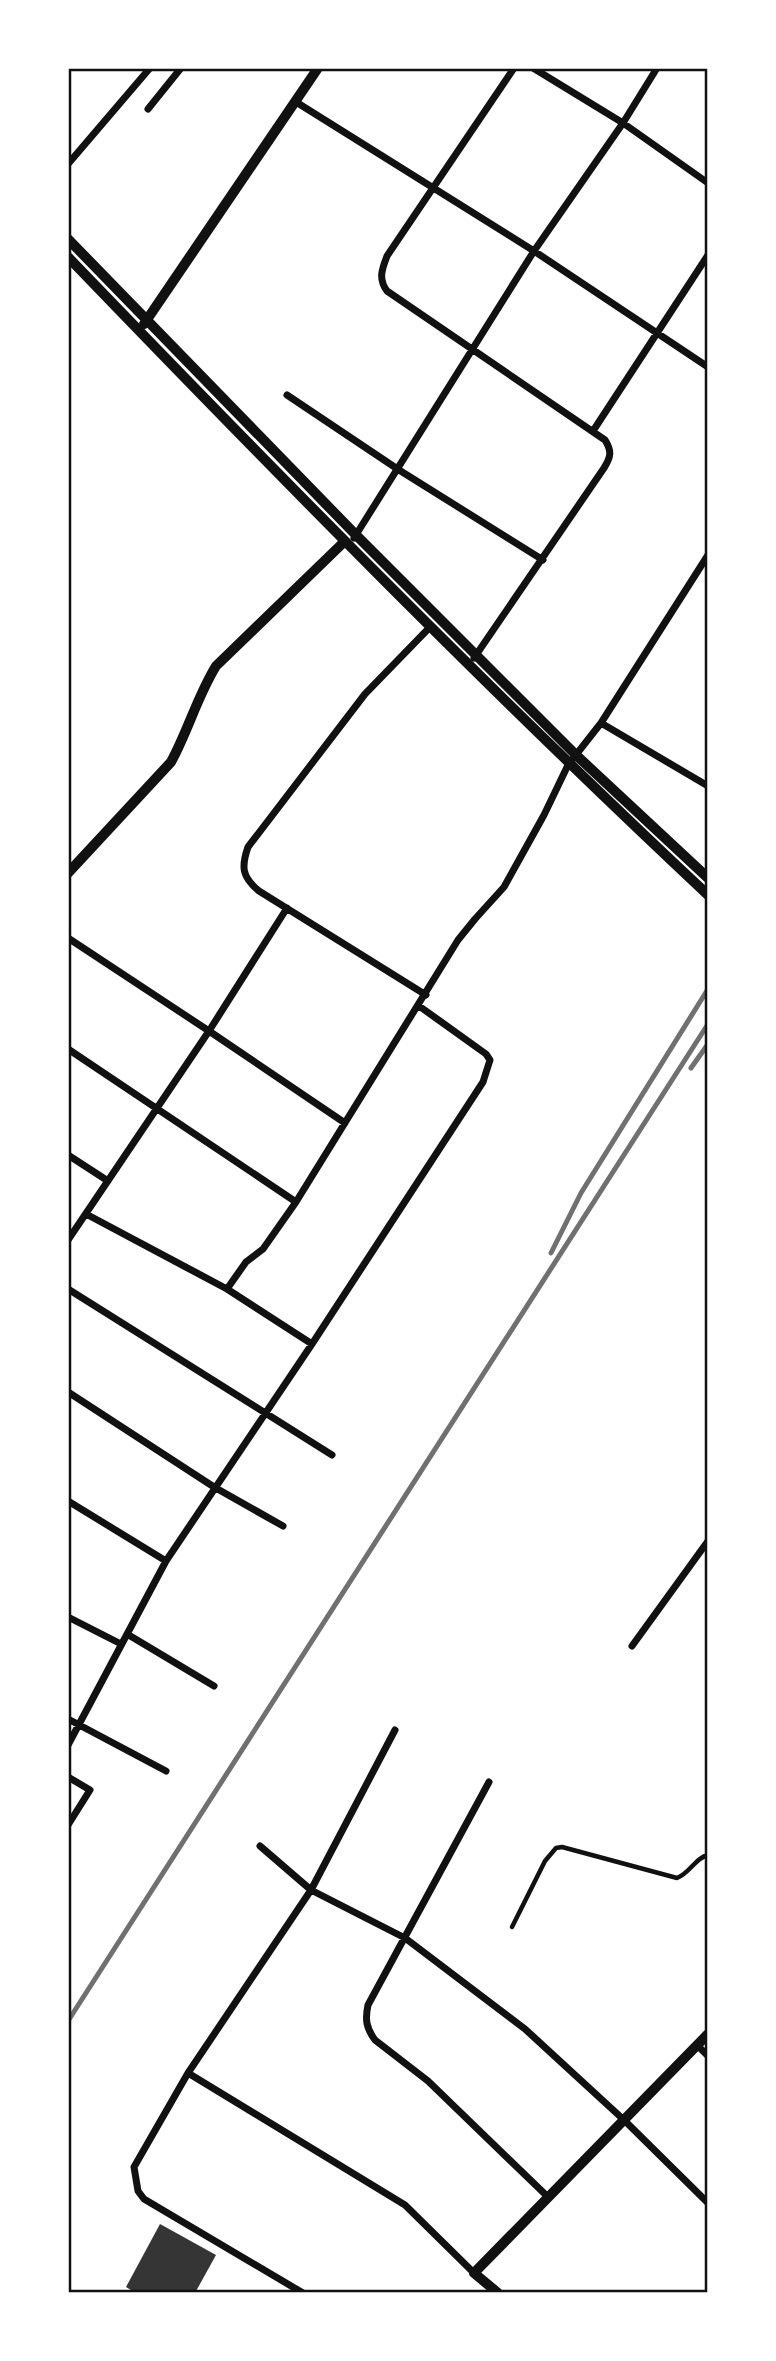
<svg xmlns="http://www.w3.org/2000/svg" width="776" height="2361" font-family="'Titillium Web',sans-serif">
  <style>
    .building { fill: #353535 }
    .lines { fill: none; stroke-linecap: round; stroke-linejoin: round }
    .service { stroke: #111; stroke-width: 4.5 }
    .minor { stroke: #111; stroke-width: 7 }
    .tertiary { stroke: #111; stroke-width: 10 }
    .rail { stroke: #707070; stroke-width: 5 }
    .neatline { fill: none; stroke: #111; stroke-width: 2.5 }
  </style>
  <rect width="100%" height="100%" fill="#fff"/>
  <path class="building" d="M160,2224L216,2255L195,2293H136L126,2287Z"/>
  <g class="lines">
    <path class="service" d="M512,1927L545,1861L556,1848L562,1847L677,1878C690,1873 695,1858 708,1855"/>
    <path class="minor" d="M533,68L623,123L708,183
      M296,102L534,251L708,367
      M148,109L181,68
      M68,164L150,68
      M287,395L399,470L543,560
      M593,431L708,255
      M354,538L534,251L623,123L657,68
      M474,658L604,468C611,457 612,451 605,440L387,291C378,279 382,269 387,256L514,68
      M601,723L708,786
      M287,908L209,1031L345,1123
      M68,938L209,1031L68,1240
      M426,995L259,891C242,877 241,867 248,847L365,694L431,626
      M68,1049L296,1202
      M68,1155L108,1181
      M86,1214L227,1289L312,1344
      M68,1289L332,1455
      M227,1289L246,1262L263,1249L296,1202L458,940L475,919L504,887L544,815L568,765L601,723L708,555
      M68,1392L214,1487L283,1526
      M68,1501L166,1561
      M68,1617L121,1644
      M127,1634L214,1686
      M632,1646L708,1541
      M68,1719L166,1771
      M395,1730L311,1890L188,2073L405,2205L474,2273
      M68,1745L166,1561L312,1344L483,1082L490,1060L486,1054L419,1006
      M68,1777L90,1790L68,1825
      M489,1782L368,2005C365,2019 366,2028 375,2040L428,2081L548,2197
      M260,1846L311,1890L405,1938L525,2029L624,2120L708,2203
      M697,2045L708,2056
      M188,2073L134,2167L138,2191L144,2199L303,2293"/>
    <path class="tertiary" d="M68,239L356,535L576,755L708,878
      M68,257C277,474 488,689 708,895
      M144,324L318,68
      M68,873L171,762C188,731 197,697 216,666L345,541
      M498,2293L474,2273L708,2034"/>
    <path class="rail" d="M691,1068L708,1044
      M551,1253L581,1193L708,989
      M68,2021L708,1024"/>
  </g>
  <rect width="776" height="2361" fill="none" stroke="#ffffff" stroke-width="140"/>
  <rect x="70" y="70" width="636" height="2221" class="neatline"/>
</svg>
